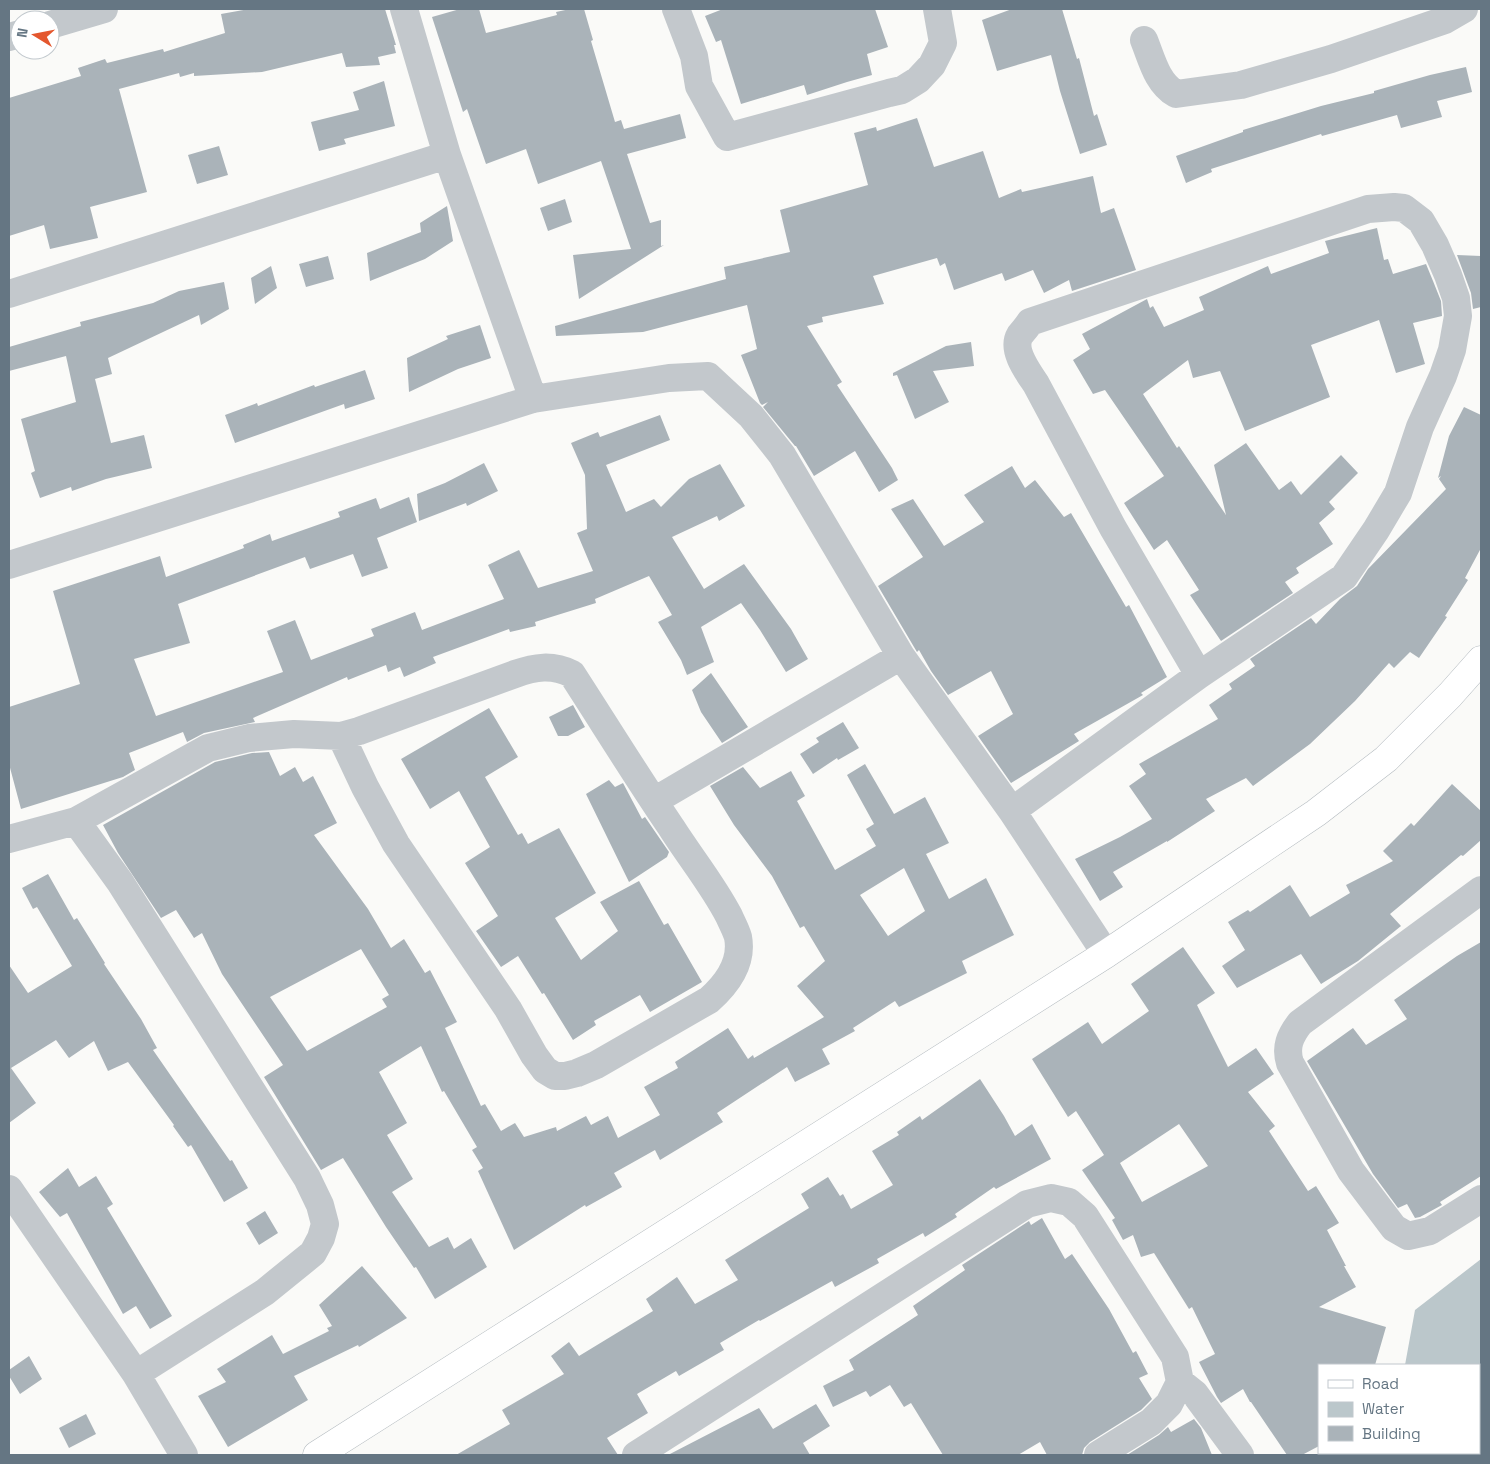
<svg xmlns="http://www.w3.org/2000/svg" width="1490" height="1464" font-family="'Space Grotesk',sans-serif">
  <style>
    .water { fill: #bbc7cb }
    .building { fill: #aab3b9; fill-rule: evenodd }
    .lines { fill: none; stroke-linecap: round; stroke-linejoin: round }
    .secondary-casing { stroke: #b3babf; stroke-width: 29 }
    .street { stroke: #c3c8cc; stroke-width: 28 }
    .secondary { stroke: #fff; stroke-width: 28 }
  </style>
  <rect width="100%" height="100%" fill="#fafaf8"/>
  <path class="water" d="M1481,1259V1455H1425L1423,1453H1479V1365H1405L1415,1310Z"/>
  <path class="building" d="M249,9H385L396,45H394L396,53L378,57L380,65L346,67L342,53L262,72L194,76V73L180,77L179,73L119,89L147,192L90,207L98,238L50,249L44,225L9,236V98L81,76L78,68L105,59L107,63L163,49L164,52L225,33L221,14Z
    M460,9H479L486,33L557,15L556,12L570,9H584L593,40L591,41L615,122L621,120L624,129L680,114L686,138L627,154L650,223L661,220V246L664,245L579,299L573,255L631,249L601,161L538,184L526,149L486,164L467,109L463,112L432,17Z
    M723,9H875L888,47L867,54L872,75L847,82L807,95L804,85L741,104L721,40L716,42L705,16Z
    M1012,9H1062L1077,59L1079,58L1094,116L1097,114L1107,145L1080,154L1060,91L1051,55L997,71L982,20Z
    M1466,67L1472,92L1437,101L1442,117L1401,128L1397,115L1322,136L1321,134L1211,169L1212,172L1186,183L1176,156L1243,132V130L1321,106L1374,93V91L1430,75Z
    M384,81L395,126L344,139L346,144L319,151L311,122L359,110L353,92Z
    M917,118L934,167L983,151L999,198L1021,189L1022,192L1093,176L1101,213L1114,208L1136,270L1072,291L1069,280L1044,293L1033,270L1005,281L1002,273L954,290L945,263L940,266L937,258L873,276L884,304L822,317L823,322L807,326L842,382L837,385L892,468L898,480L879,492L855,451L814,476L796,446H795L763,407L768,402L762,405L760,403L741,355L757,349L747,305L643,332L556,336L555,326L726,279L724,267L790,252L780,210L868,185L854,133L876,127L877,131Z
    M219,146L228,175L197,184L188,155Z
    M565,199L572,222L548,231L540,208Z
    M447,206L453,241L425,259L370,281L367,253L421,232L420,223Z
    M1377,228L1384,260L1388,259L1393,274L1426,264L1433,281L1441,301L1442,316L1413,323L1425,364L1396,373L1379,320L1311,345L1330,397L1245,431L1220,371L1193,378L1188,360L1143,394L1177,448L1179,446L1226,515L1214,465L1246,443L1279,490L1291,481L1301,495L1341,455L1358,473L1329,502L1335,509L1319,523L1333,544L1296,568L1299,573L1285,582L1293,593L1221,641L1190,595L1199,590L1167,540L1154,550L1124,503L1164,476L1105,390L1093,394L1073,360L1090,349L1082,334L1147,299L1150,308L1153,306L1164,327L1204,310L1199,297L1268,266L1271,274L1329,253L1325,241Z
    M1457,255L1481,256V307L1473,309L1471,293Z
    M328,256L334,279L306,287L299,264Z
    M271,266L277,288L255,304L251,278Z
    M224,282L229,309L201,325L199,315L108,358L112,374L95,379L111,443L144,435L152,468L106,479L72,491L71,487L40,498L31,473L35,471L21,419L76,402L66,356L9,371V347L81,326L80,322L153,303L179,291Z
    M480,325L491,358L458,369L409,392L407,358L448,339L446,336Z
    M971,342L974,366L933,371L949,402L915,419L897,375L893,376V373L946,346Z
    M365,370L375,399L345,409L344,404L235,443L225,415L257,403L258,406L314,385L315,387Z
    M1464,407L1481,415V548L1465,578L1468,580L1445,616L1447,617L1419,658L1410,652L1394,668L1389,663L1355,701L1310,744L1253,786L1246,778L1206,799L1215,811L1167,842V841L1113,872L1123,887L1100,901L1075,859L1120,837L1152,819L1129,786L1146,774L1139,764L1218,719L1209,705L1232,689L1229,684L1255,666L1250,659L1311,618L1316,624L1340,599L1357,586L1368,569L1446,489L1439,479L1441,476L1438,478L1449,436Z
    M660,415L670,440L606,465L626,512L654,499L661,507L689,479L720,464L745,506L719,521L717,516L672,537L704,589L744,564L791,629L808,659L786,672L760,630L741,603L701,627L714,662L687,675L681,660L658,622L672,615L649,576L595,599L596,603L535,622L536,626L510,632L509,629L433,657L436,663L404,677L400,667L388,672L386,665L348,680L347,677L253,718L255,722L204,733L187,742L183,732L129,753L135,770L123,777L21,809L9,764V707L80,684L53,591L160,556L166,577L244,548L243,545L270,534L272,541L340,517L338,512L376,498L380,509L409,497L417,522L377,538L388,568L362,577L353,554L310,569L305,557L178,604L190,643L134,659L156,716L283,672L267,631L295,620L311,660L374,636L371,629L415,612L422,630L504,599L488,565L519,550L538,588L593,571L577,533L587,529L585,475L571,443L598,432L600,437Z
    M484,463L498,491L467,506L466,503L419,521L417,494L445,483Z
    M1012,466L1025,488L1035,480L1064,517L1071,513L1126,607L1129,605L1167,677L1141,693L1143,695L1074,734L1079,741L1011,783L978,736L1013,714L991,671L948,695L931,671L919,650L917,652L914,647L878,586L923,557L891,509L913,499L944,546L984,522L964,495Z
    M711,673L748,727L722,743L701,712L692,690Z
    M573,705L585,727L568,736H558L549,717Z
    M489,708L518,757L485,777L518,835L522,833L528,844L559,828L596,893L555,918L581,960L618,931L600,902L639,881L664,925L668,923L702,982L650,1012L640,995L594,1021L596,1025L573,1040L544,993L542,994L518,956L501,967L476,931L498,916L465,863L490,847L459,791L430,809L401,759Z
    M843,722L859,748L838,760L837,758L813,774L800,754L819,742L816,738Z
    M269,752L280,776L295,767L303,782L313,776L337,823L314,835L368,909L391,948L404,939L425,973L430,970L457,1022L445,1028L481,1106L485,1104L501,1131L515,1123L524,1137L556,1127L557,1131L586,1116L591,1125L608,1116L618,1138L660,1115L644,1087L678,1068L675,1062L728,1028L748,1059L753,1055L754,1058L824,1017L797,986L825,961L804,926L800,928L772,876L734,825L710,786L743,767L760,788L791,771L805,796L797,801L835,870L876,846L866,829L874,824L847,775L865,764L894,814L925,797L949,843L926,854L949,899L986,878L1014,935L962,961L967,973L899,1007L895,1001L853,1028L855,1031L822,1049L830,1064L795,1082L787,1067L717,1113L723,1122L660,1160L655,1150L614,1173L622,1187L586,1207L585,1205L514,1250L478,1171L483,1168L472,1150L477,1147L444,1091L442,1092L421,1046L379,1072L407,1123L387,1135L413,1179L392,1192L429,1247L448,1237L454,1249L471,1238L487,1267L435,1299L416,1267L414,1268L386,1227L343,1158L321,1170L264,1077L283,1065L222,974L202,933L194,938L176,910L161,918L118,853L103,825L215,762L252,753ZM904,868L925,911L888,936L860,895ZM361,949L389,995L382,999L387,1007L307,1051L270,997Z
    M609,780L615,787L623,783L642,819L645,817L669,852L667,857L629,882L586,794Z
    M1452,784L1481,811V840L1463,856L1461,855L1390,914L1401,926L1358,961L1321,984L1301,954L1237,988L1222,966L1245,950L1228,922L1248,910L1250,912L1290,885L1310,917L1350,893L1346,885L1393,861L1383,851L1411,823L1414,826Z
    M48,874L74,920L77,918L105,963L104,964L141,1019L157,1048L153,1050L230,1161L232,1160L248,1188L224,1202L191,1145L188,1147L173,1126L174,1125L128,1062L108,1071L94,1041L69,1058L56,1040L11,1068L36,1103L9,1123V965L28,993L72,966L37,907L33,909L22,888Z
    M1481,942V1176L1440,1202L1442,1205L1420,1217L1415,1218L1407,1204L1398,1208L1373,1174L1307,1061L1353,1028L1366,1045L1407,1019L1394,1000L1457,956Z
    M1183,947L1215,993L1197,1005L1228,1067L1256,1048L1274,1074L1248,1092L1275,1126L1269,1131L1308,1191L1316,1186L1339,1223L1327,1230L1346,1266H1344L1356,1287L1319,1307L1386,1327L1375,1365H1319V1446L1302,1455H1287L1251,1402H1250L1243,1389L1221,1403L1217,1397L1199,1362L1215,1354L1192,1307L1189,1309L1154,1253L1141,1257L1133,1235L1123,1240L1112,1220L1115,1218L1082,1170L1104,1155L1076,1111L1068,1117L1032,1059L1088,1022L1102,1044L1149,1011L1131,984ZM1179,1124L1208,1166L1142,1202L1120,1163Z
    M980,1079L1004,1116L1015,1136L1032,1124L1051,1159L996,1189L994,1187L955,1214L957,1217L925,1237L923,1233L877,1259L879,1263L835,1287L832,1281L760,1321L759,1320L720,1343L724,1350L679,1376L676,1371L637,1394L648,1413L607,1438L618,1455H456L510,1424L502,1410L564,1374L551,1356L569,1342L579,1356L653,1311L646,1299L677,1277L695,1304L738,1280L725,1260L809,1208L801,1194L828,1177L840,1196L843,1194L851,1209L893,1185L872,1151L899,1135L897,1132L920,1116L922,1120Z
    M68,1168L79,1187L96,1176L113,1204L107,1208L172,1316L150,1329L136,1306L123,1314L67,1213L60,1217L39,1192Z
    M265,1211L278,1233L259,1245L246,1223Z
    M1042,1218L1065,1259L1072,1254L1109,1309L1133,1353L1136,1351L1148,1374L1139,1378L1152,1399L1141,1410L1090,1442L1084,1448L1082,1455H1047L1040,1442L1018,1455H943L911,1403L904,1407L890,1385L870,1397L866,1391L833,1407L823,1386L854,1370L849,1360L918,1315L913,1306L965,1270L962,1265L1029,1221L1031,1225Z
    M362,1266L407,1318L359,1347L358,1345L294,1376L308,1400L228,1447L198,1396L226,1382L217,1369L272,1335L283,1354L329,1331L327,1328L332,1326L319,1305Z
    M29,1356L42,1379L20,1394L9,1376V1370Z
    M816,1404L830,1426L803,1443L810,1455H668L759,1408L773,1429Z
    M86,1414L96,1434L69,1448L59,1428Z
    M1194,1419L1201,1428L1212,1455H1127L1159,1435L1168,1427L1171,1432Z"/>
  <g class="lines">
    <defs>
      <path id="secondary" d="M317,1455L1106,954L1316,813L1386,759L1450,695L1481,660"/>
    </defs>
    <use href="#secondary" class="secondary-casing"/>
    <path class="street" d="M404,9L447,155L533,399
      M676,9L694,56L699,86L727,137L889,93L902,90L918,80L932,65L943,43L937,9
      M50,25L104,9
      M9,37L20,34
      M1144,40C1152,60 1157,83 1176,94L1241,85L1331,59L1445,20L1464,9
      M9,294L447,155
      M9,565L533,399L669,378L708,376L751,416L782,455L901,656L1012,811L1106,954
      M654,801L901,656
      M1012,811L1199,675L1344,577L1376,530L1398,493L1420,427L1443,376L1452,350L1458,316L1456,298L1448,275L1435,245L1421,221L1404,208L1394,207L1368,209L1030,322C1027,327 1023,331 1020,335C1011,350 1028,372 1036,384L1113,528L1199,675
      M76,821L120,882L307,1178L320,1205L325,1224L321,1238L313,1253L265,1292L136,1374
      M9,839L76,821L208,748L249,738L294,734L341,736L359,731L515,674C535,667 552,664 572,674C605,725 637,777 671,827C690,857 713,885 729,916C732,923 736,930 738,937C743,963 727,984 709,1000L596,1065L577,1073L565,1076H555L545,1070L534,1055L508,1009L396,844L365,787L341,736
      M1481,890L1300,1023C1290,1036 1285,1047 1290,1063L1351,1171L1394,1228L1408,1236L1430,1231L1481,1199
      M9,1189L136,1374L184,1455
      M1180,1382L1195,1394L1240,1455
      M636,1455L1027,1204L1051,1198L1069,1202L1085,1216L1175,1357L1180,1382L1169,1404L1151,1422L1098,1455"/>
    <use href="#secondary" class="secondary"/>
  </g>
  <rect width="1490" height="1464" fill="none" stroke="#657683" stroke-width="20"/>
  <rect x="1318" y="1364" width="162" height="90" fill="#ffffff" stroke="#c1c8cd"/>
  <rect x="1328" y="1380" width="25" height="8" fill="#ffffff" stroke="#c1c8cd"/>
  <text x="1362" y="1389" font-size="15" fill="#657683">Road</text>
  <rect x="1328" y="1402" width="25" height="15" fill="#bbc7cb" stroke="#c1c8cd"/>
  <text x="1362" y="1414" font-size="15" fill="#657683">Water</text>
  <rect x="1328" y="1426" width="25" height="15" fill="#aab3b9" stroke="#c1c8cd"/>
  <text x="1362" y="1439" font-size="15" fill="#657683">Building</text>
  <g transform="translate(35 35) rotate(280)"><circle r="24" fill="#ffffff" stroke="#c1c8cd"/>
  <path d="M0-4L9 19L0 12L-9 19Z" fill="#e4572e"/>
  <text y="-8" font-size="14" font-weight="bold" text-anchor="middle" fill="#657683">N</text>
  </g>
</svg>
